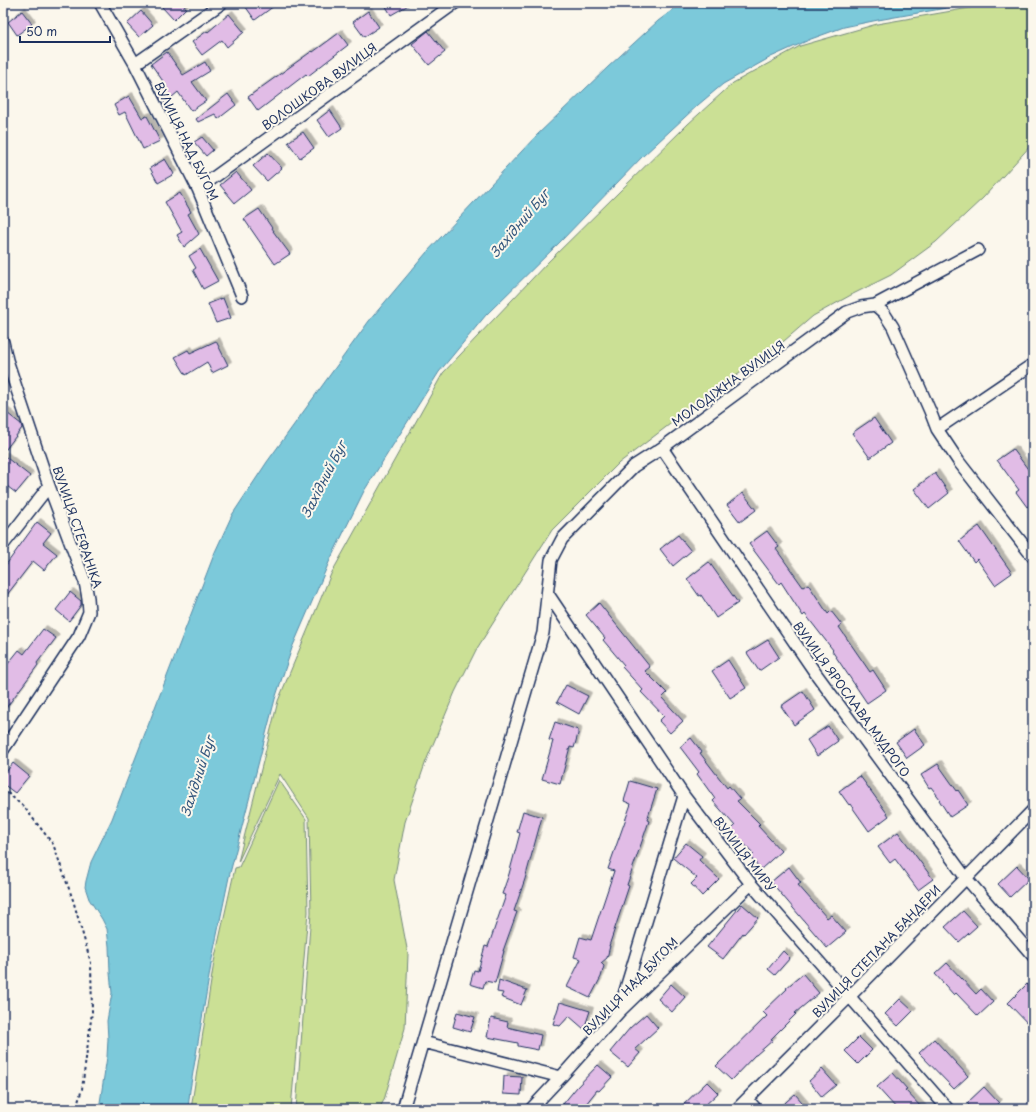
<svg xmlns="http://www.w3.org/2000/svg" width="1036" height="1112" font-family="'Playpen Sans',sans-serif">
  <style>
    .green { fill: #cbe095; stroke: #73887a }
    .water { fill: #7cc9da; stroke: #558ba8 }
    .building { fill: #e1bce6; stroke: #1b2f5e; filter: url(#shadow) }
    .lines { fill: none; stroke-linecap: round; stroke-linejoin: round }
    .minor-casing { stroke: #1b2f5e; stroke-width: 14 }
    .path { stroke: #1b2f5e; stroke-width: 2; stroke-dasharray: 3 3; stroke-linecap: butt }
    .minor { stroke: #fbf7ec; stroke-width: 11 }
    .labels { text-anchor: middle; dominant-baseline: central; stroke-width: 4; stroke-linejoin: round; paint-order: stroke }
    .street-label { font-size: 12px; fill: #1b2f5e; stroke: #fbf7ec }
    .water-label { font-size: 13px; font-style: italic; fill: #33567d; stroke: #fbf7ec }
  </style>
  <defs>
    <filter id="shadow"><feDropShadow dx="3.5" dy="-3.5" stdDeviation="0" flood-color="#0004"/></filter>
  </defs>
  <rect width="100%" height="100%" fill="#fbf7ec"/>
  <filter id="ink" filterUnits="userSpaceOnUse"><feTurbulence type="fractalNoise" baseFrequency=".025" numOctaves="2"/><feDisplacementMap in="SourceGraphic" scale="8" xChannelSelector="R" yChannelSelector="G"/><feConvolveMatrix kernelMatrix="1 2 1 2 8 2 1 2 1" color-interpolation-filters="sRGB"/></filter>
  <g filter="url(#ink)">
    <path class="green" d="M998,3H1033V143L983,198L936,242L891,275L851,295L813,316L784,341L678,418L619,463L552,530L476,650L455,692L426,761L405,822L394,880L408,954L405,1028L384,1100L379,1109H296L311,913L309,818L280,774L238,862L278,701L331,574L443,373L547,263L688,124L733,83L800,46L877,24Z
      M279,780L306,819L308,912L291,1109H191L214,962L235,868L239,867Z"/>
    <path class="water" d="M682,3H975L878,20L844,27L811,39L771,57L723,84L698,105L643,156L560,242L486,315L439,372L364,491L330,560L292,648L275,699L229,877L212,959L190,1090L188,1109H99L107,1057L108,1039L107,1021L112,993L110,973L109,946L107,929L102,919L89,899L85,887L86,881L91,862L112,819L215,552L232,515L267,462L369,321L427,252L537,135L608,67L658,21Z"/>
    <path class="building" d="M167,3H182L186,8L174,20L162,7Z
      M243,3H278L255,20Z
      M384,3H412L391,15Z
      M22,11L32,24L17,35L8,22Z
      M141,11L153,25L139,37L127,24Z
      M368,11L379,27L364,37L353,22Z
      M229,14L244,32L227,47L222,40L202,55L192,42L207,31L208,32Z
      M428,31L445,52L429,65L412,44Z
      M339,33L348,45L308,76L306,74L258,111L248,97L312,51L313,52Z
      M167,52L183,75L205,62L210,71L192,82L206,101L191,111L178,92L165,103L158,95L167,87L151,64Z
      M228,94L236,105L218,119L215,114L198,122L196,119Z
      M129,96L142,118L147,116L160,141L143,149L125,112L119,115L114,105Z
      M330,110L342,128L329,137L317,120Z
      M303,132L314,148L300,158L288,142Z
      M202,137L213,150L206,156L194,142Z
      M268,153L282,168L267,181L253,166Z
      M165,159L174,174L158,183L150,168Z
      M236,172L251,190L235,203L220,185Z
      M180,193L191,212L188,214L199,234L184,247L177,235L182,232L165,202Z
      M259,209L274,231H273L290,254L275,264L244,219Z
      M200,249L218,281L203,289L193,270L196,268L189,256Z
      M223,298L231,318L216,323L208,304Z
      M216,341L228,365L212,373L207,362L186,375L175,357L188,350L190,353Z
      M3,410L21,424L22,428L3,453Z
      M874,418L891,443L870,458L852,433Z
      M1013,449L1033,476V503L1027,507L1016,492L1019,490L997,460Z
      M3,455L30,476L16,493L3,483Z
      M935,473L949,493L929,509L914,489Z
      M743,493L756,510L740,522L727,505Z
      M37,522L51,533L43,543L57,554L44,570L33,561L3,600V569Z
      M979,526L1012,573L995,585L977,559L974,562L959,541Z
      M767,531L779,547L776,549L803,587L808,584L828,614L831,611L842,625L839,627L870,672L873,670L886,690L867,703L832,651L833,650L805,614L803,616L781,582L779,584L749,544Z
      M678,535L691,551L673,566L660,549Z
      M709,562L738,603L716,618L701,595L699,596L687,579Z
      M70,592L81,601V605L69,621L56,610Z
      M599,603L650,667L645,671L667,693L662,698L683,721L670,733L659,721L664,716L641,692L643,690L622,667L624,665L603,640L605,638L586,615Z
      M43,629L56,638L37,663L38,665L3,712V670L19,650L24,654Z
      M768,640L779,657L759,671L747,653Z
      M728,660L746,688L730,698L712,671Z
      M566,685L588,696L579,714L557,702Z
      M803,691L815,710L794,725L781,706Z
      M555,722L578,730V734L574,748L570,747L560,784L542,779L553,741L549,740Z
      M828,726L838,741L817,756L807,740Z
      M914,729L925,745L907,758L896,742Z
      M691,738L702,752L700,753L727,788L729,786L740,799L737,801L760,824L758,826L781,851L761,869L750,857L754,854L731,830L735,826L713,801L715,799L697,774L699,772L680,747Z
      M13,763L29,776L15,793L3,784V776Z
      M938,764L957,791L958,790L968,805L950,817L939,800L940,799L931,787L929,788L921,775Z
      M860,776L889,816L869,831L850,804L849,805L839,791Z
      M630,781L657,789L647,820L649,821L627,885L629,886L609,946H610L607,958L601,963L604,966L601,977L590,998L567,987L581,959L574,957L580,937L591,940L614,871L608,869L631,804L624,801Z
      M523,811L542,817L525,879L514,911L517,912L503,951H504L495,983L485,981L483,988L470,984L474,970L478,971L485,946L488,947L506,895L502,894L509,874L520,833L517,832Z
      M898,832L933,879L918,890L895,859L890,863L878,847Z
      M686,843L702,856L699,860L719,879L702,896L691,884L697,878L673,858Z
      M1017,866L1029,879L1010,897L998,884Z
      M789,867L801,883L798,885L827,918L831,915L846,932L827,948L771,882Z
      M742,904L758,918L744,934L743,933L723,959L707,947Z
      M963,911L977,926L959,942L945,927Z
      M783,951L790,958L775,975L768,969Z
      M947,963L976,994L981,989L993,1002L978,1016L956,993L954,995L935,974Z
      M803,974L819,993L795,1013L796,1014L771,1039L773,1040L756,1055H755L731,1080L716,1066L767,1016L763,1012L787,989L786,988Z
      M499,980L527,990L521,1005L501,997L503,993L497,992Z
      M671,984L685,997L672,1012L658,999Z
      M1027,984L1033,990V1029L1008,1003Z
      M900,999L913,1011L898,1026L885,1014Z
      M560,1002L590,1011L584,1029L569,1016L560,1026L553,1024Z
      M457,1012L475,1017L470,1032L453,1027Z
      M646,1014L658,1028L635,1049L640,1053L628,1067L610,1052L630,1028Z
      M491,1018L508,1022L507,1027L541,1035L538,1050L518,1046V1043L487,1037Z
      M859,1037L872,1050L858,1064L845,1051Z
      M934,1039L968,1076L954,1089L919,1053Z
      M598,1065L612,1077L599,1091L597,1090L582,1109H559L577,1087Z
      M822,1069L836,1085L822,1097L809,1081Z
      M893,1073L907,1089L905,1090L923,1109H897L877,1087Z
      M504,1076L522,1077L521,1095L503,1094Z
      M707,1082L718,1093L701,1109H679Z
      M984,1087L999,1103L992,1109H973L967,1103Z
      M795,1094L808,1109H778Z"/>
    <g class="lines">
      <defs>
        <path id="minor" d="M100,3L135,64L198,189L242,296
          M135,64L222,3
          M198,189L455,3
          M875,305L884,313L893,327L930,411L937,429L959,462L1033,557
          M3,342L7,360L49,486L85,582L88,598L89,612L79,636L3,750
          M937,429L1033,364
          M662,448L814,671L966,878L1033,956
          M3,545L49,486
          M548,594L684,796L751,884L948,1109
          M619,1011L684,796
          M423,1042L561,1077
          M747,1099L756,1109
          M403,1109L543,633L551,560L562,539L634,466L662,448L847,312L861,307L875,305L978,250
          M531,1109L561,1077L619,1012L751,884
          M737,1109L849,997L1033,810"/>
      </defs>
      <use href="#minor" class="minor-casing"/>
      <path class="path" d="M3,789L24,807L53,844L73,900L91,963L92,1012L82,1089L76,1109"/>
      <use href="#minor" class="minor"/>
    </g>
  </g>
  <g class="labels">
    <g class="street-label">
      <text transform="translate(319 86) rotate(-36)">ВОЛОШКОВА ВУЛИЦЯ</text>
      <text transform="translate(187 141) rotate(64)">ВУЛИЦЯ НАД БУГОМ</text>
      <text transform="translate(728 383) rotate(-36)">МОЛОДІЖНА ВУЛИЦЯ</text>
      <text transform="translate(78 527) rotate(71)">ВУЛИЦЯ СТЕФАНІКА</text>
      <text transform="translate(852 699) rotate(54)">ВУЛИЦЯ ЯРОСЛАВА МУДРОГО</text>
      <text transform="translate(745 854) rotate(52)">ВУЛИЦЯ МИРУ</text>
      <text transform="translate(876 951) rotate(-46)">ВУЛИЦЯ СТЕПАНА БАНДЕРИ</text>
      <text transform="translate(630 986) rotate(-46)">ВУЛИЦЯ НАД БУГОМ</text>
    </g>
    <g class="water-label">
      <text transform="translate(519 223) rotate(-50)">Західний Буг</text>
      <text transform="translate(323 479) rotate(-63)">Західний Буг</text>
      <text transform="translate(197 776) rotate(-72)">Західний Буг</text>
    </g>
  </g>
  <rect width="1036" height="1112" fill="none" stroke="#fbf7ec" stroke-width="16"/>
  <rect x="8" y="8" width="1020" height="1096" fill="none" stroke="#1b2f5e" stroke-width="1.5" filter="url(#ink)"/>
  <path d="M20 36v6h90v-6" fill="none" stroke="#1b2f5e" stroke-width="2"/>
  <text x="26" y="36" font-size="12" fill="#1b2f5e" stroke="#fbf7ec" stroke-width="3" paint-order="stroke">50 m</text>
</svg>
